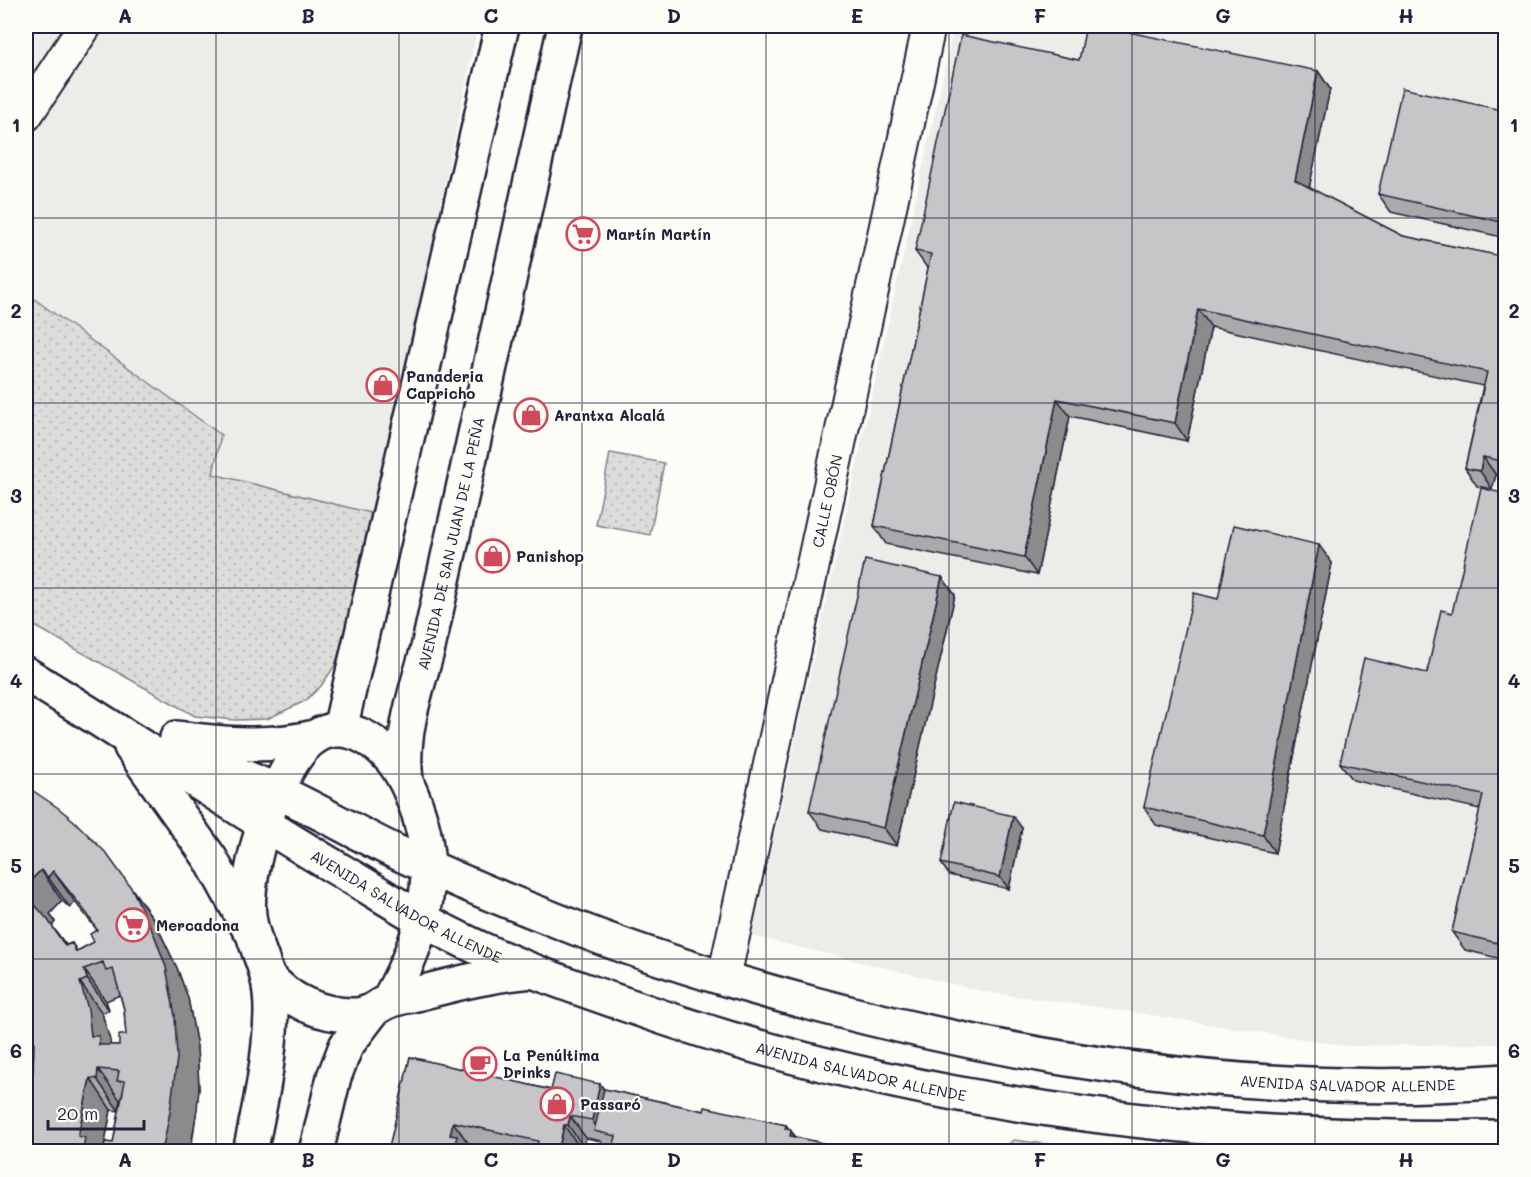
<svg xmlns="http://www.w3.org/2000/svg" width="1531" height="1177" font-family="Mali,sans-serif">
  <style>
    .built { fill: #ecece9 }
    .grass { fill: url(#grass-dots); stroke: #807f8b; stroke-width: 1.5 }
    .lines { fill: none; stroke-linecap: round; stroke-linejoin: round }
    .minor-casing { stroke: #22223b; stroke-width: 36 }
    .secondary-casing { stroke: #22223b; stroke-width: 38 }
    .minor { stroke: #fdfcf7; stroke-width: 32 }
    .secondary { stroke: #fdfcf7; stroke-width: 33 }
    .wall { fill: #aaaaac; stroke: #22223b; stroke-width: 1.5; fill-rule: evenodd }
    .shaded-wall { fill: #8b8b8c; stroke: #22223b; stroke-width: 1.5 }
    .building { fill: #c6c6c8; stroke: #22223b; stroke-width: 1.5; fill-rule: evenodd }
    .grid { fill: none; stroke: #22223b; stroke-width: 1.5; stroke-opacity: 0.55 }
    .labels { text-anchor: middle; dominant-baseline: central; stroke-width: 4.5; stroke-linejoin: round; paint-order: stroke }
    .poi-label { font-size: 15px; font-weight: bold; fill: #22223b; stroke: #fdfcf7; text-anchor: start }
    .street-label { font-size: 15px; fill: #22223b; stroke: #fdfcf7 }
    .neatline { fill: none; stroke: #22223b; stroke-width: 2 }
    .grid-label { font-size: 20px; text-anchor: middle; font-weight: bold; fill: #22223b }
  </style>
  <defs>
    <pattern id="grass-dots" width="8" height="8" patternUnits="userSpaceOnUse" patternTransform="scale(1.5)"><rect width="8" height="8" fill="#dddcdb"/><path d="M2 2h.1M6 6h.1" fill="none" stroke="#bdbcbd" stroke-width="1.8" stroke-linecap="round"/></pattern>
  </defs>
  <rect width="100%" height="100%" fill="#fdfcf7"/>
  <filter id="ink" filterUnits="userSpaceOnUse"><feTurbulence type="fractalNoise" baseFrequency=".0167" numOctaves="2"/><feDisplacementMap in="SourceGraphic" scale="12" xChannelSelector="R" yChannelSelector="G"/><feConvolveMatrix kernelMatrix="1 2 1 2 8 2 1 2 1" color-interpolation-filters="sRGB"/></filter>
  <g filter="url(#ink)">
    <path class="built" d="M26,26H478L375,514L213,474L220,435L26,293Z
      M954,26H1505V1044L1347,1046L1119,1010L986,992L752,936Z"/>
    <path class="grass" d="M26,293L221,435L213,474L375,514L344,640L334,667L321,686L305,701L267,719L235,720L195,716L26,621Z
      M610,453L664,463L650,535L596,525Z
      M1013,1140L1104,1151H1002Z"/>
    <g class="lines">
      <defs>
        <g id="minor">
          <path d="M26,115L85,26"/>
          <path id="s1" d="M724,978L929,26"/>
        </g>
        <g id="secondary">
          <path id="s2" d="M26,674C132,739 235,808 343,872C377,892 410,914 446,932C504,962 568,985 630,1006C911,1106 1208,1142 1506,1137"/>
          <path d="M340,729L502,26"/>
          <path d="M177,738C224,744 269,748 315,737"/>
          <path d="M131,747L210,858L248,927"/>
          <path id="s3" d="M172,750C207,762 242,775 276,791C316,809 354,832 394,851C445,875 496,897 548,917C634,952 724,980 814,1004C1038,1064 1273,1099 1506,1081"/>
          <path id="s4" d="M406,780C400,735 416,691 428,648L565,26"/>
          <path d="M267,975C288,1001 322,1016 356,1015C372,1014 376,1006 389,1001C399,997 410,996 420,993C458,983 495,974 533,971"/>
          <path d="M250,1152C260,1106 270,1059 271,1012C271,1000 270,988 267,976C262,955 251,937 249,915C244,872 277,761 315,737C332,726 350,729 366,738C389,751 401,770 411,793C443,868 426,934 388,1001"/>
          <path d="M316,1152L334,1077L346,1046L371,1013"/>
        </g>
      </defs>
      <use href="#minor" class="minor-casing"/>
      <use href="#secondary" class="secondary-casing"/>
      <use href="#minor" class="minor"/>
      <use href="#secondary" class="secondary"/>
    </g>
    <path class="wall" d="M1079,60L1318,71L1330,89L1309,188L1403,236L1506,257V477L1496,475L1492,489L1477,486L1465,468L1483,386L1211,327L1187,441L1070,416L1037,575L886,544L874,526L928,269L915,251Z
      M1506,111V238L1391,212L1378,194Z
      M1506,494V960L1465,950L1452,932L1480,809L1353,780L1340,763L1427,673L1452,613Z
      M1332,563L1275,853L1156,825L1144,807L1218,599Z
      M942,577L955,595L897,846L822,829L809,811Z
      M26,786L132,889L154,920L177,968L188,998L197,1047L199,1089L192,1144L103,1152L33,1071L34,1045L31,1019ZM62,901L70,908L75,902L97,930L94,942L77,951L72,943L66,945L52,926L55,922L50,914ZM120,995L124,1009L126,1035L119,1045H110L102,1013L109,1010L106,1001ZM120,1100L121,1101L113,1143L105,1142L111,1110L119,1111Z
      M1022,828L1009,889L949,875L941,863Z
      M410,1057L551,1090L600,1084L604,1089L704,1111L786,1125L796,1137L862,1152H612L613,1150L606,1149L601,1141L586,1138L584,1148H580L579,1152H499L469,1144L468,1152H388Z"/>
    <path class="shaded-wall" d="M1318,71L1330,89L1307,198L1295,180Z
      M1198,309L1211,327L1187,441L1175,423Z
      M1057,399L1070,416L1037,575L1024,557Z
      M1483,457L1496,475L1492,489L1480,471Z
      M1319,545L1332,563L1275,853L1263,835Z
      M942,577L955,595L897,846L884,828Z
      M1013,816L1022,828L1009,889L1000,877Z
      M41,870L62,901L50,914L55,922L52,926L70,951L65,946L28,897L26,885Z
      M53,871L75,902L70,908L48,877Z
      M132,889L154,920L177,968L188,998L197,1047L199,1089L197,1109L190,1152H162Z
      M84,969L106,1001L109,1010L87,979Z
      M80,982L102,1013L110,1040L111,1054L121,1067L91,1036Z
      M98,1069L120,1100L119,1111L97,1079Z
      M90,1078L111,1110L103,1152H86L78,1136Z
      M600,1084L616,1107L601,1133L592,1120Z
      M570,1116L586,1138L584,1148L568,1125Z
      M453,1122L469,1144L468,1152H457L454,1148L450,1135Z
      M564,1125L580,1148L579,1152H558Z
      M786,1125L803,1148V1152L785,1129Z"/>
    <path class="building" d="M1086,26H1099L1318,71L1295,180L1403,236L1506,257V462L1483,457L1480,471L1465,468L1487,372L1198,309L1175,423L1057,399L1024,557L874,526L931,254L915,251L961,35L1079,60Z
      M1402,88L1506,111V223L1378,194Z
      M1481,488L1506,494V945L1452,932L1483,795L1340,763L1364,658L1427,673L1441,610L1452,613Z
      M1234,525L1319,545L1263,835L1144,807L1194,593L1218,599Z
      M865,560L942,577L884,828L809,811Z
      M26,786L57,807L73,820L106,853L132,889L155,937L166,967L175,1016L177,1058L170,1112L162,1152H103L105,1142L113,1143L125,1081H117L119,1071L98,1069L97,1079L90,1078L78,1136L85,1138L83,1148L100,1152H26V1106L33,1071L34,1045L31,1019L26,1000ZM41,870L48,877L53,871L88,915L97,930L90,934L94,942L76,952L72,943L65,946L48,920L28,897L34,891L26,885ZM103,962L106,971L113,969L124,1009L126,1035H119V1045H99V1036H91L88,1009L80,982L87,979L84,969Z
      M954,802L1013,816L1000,877L941,863Z
      M410,1057L551,1090L555,1074L600,1084L592,1120L570,1116L568,1125H564L558,1152L536,1151L538,1141L453,1122L450,1135L457,1136L454,1148L448,1147L447,1152H388Z
      M604,1089L704,1111L705,1107L786,1125L785,1129L791,1130L790,1136L862,1152H680L665,1148L664,1152H612L616,1136L594,1131Z"/>
  </g>
  <path class="grid" d="M216,26V1152M399,26V1152M582,26V1152M766,26V1152M949,26V1152M1132,26V1152M1315,26V1152M26,218H1506M26,403H1506M26,588H1506M26,774H1506M26,959H1506"/>
  <defs>
    <symbol id="supermarket-ring" viewBox="-11 -11 22 22"><circle r="9.5" fill="#fdfcf7" stroke="#d1495b" stroke-width="1.5"/><path d="M-6-5.5h2.5l.6 2H6L4.5 2H-2.5L-4.4-4H-6ZM-1.5 3.2a1.3 1.3 0 1 0 .1 0ZM3 3.2a1.3 1.3 0 1 0 .1 0Z" fill="#d1495b"/></symbol>
    <symbol id="shop-ring" viewBox="-11 -11 22 22"><circle r="9.5" fill="#fdfcf7" stroke="#d1495b" stroke-width="1.5"/><path d="M-5-2.5h2.3a2.7 3.5 0 0 1 5.4 0H5L5.5 6h-11ZM-1.5-2.5h3a1.5 2.3 0 0 0-3 0Z" fill="#d1495b"/></symbol>
    <symbol id="cafe-ring" viewBox="-11 -11 22 22"><circle r="9.5" fill="#fdfcf7" stroke="#d1495b" stroke-width="1.5"/><path d="M-5.5-4.5H6V0H3Q3 3.5 0 3.5H-2.5Q-5.5 3.5-5.5 0ZM3-3.2v2h1.7v-2ZM-6 4.5H4V6H-6Z" fill="#d1495b"/></symbol>
  </defs>
  <g fill-rule="evenodd">
    <use href="#supermarket-ring" x="564" y="215" width="38" height="38"/>
    <use href="#shop-ring" x="364" y="366" width="38" height="38"/>
    <use href="#shop-ring" x="512" y="396" width="38" height="38"/>
    <use href="#shop-ring" x="474" y="537" width="38" height="38"/>
    <use href="#supermarket-ring" x="114" y="906" width="38" height="38"/>
    <use href="#cafe-ring" x="461" y="1045" width="38" height="38"/>
    <use href="#shop-ring" x="538" y="1085" width="38" height="38"/>
  </g>
  <g class="labels">
    <g class="poi-label">
      <text x="606" y="234">Martín Martín</text>
      <text x="406" y="376">Panaderia<tspan x="406" dy="17">Capricho</tspan></text>
      <text x="554" y="415">Arantxa Alcalá</text>
      <text x="516" y="556">Panishop</text>
      <text x="156" y="925">Mercadona</text>
      <text x="503" y="1055">La Penúltima<tspan x="503" dy="17">Drinks</tspan></text>
      <text x="580" y="1104">Passaró</text>
    </g>
    <g class="street-label">
      <text stroke="none"><textPath href="#s1" startOffset="488">CALLE OBÓN</textPath></text>
      <text stroke="none"><textPath href="#s4" startOffset="242">AVENIDA DE SAN JUAN DE LA PEÑA</textPath></text>
      <text stroke="none"><textPath href="#s2" startOffset="446">AVENIDA SALVADOR ALLENDE</textPath></text>
      <text stroke="none"><textPath href="#s2" startOffset="932">AVENIDA SALVADOR ALLENDE</textPath></text>
      <text stroke="none"><textPath href="#s3" startOffset="1233">AVENIDA SALVADOR ALLENDE</textPath></text>
    </g>
  </g>
  <rect width="1531" height="1177" fill="none" stroke="#fdfcf7" stroke-width="66"/>
  <path d="M48 1120v9h96v-9" fill="none" stroke="#22223b" stroke-width="3"/>
  <text x="57" y="1120" font-size="18" fill="#22223b" stroke="#fdfcf7" stroke-width="4.5" paint-order="stroke">20 m</text>
  <rect x="33" y="33" width="1465" height="1111" class="neatline"/>
  <g class="grid-label">
    <text x="125" y="23">A</text>
    <text x="308" y="23">B</text>
    <text x="491" y="23">C</text>
    <text x="674" y="23">D</text>
    <text x="857" y="23">E</text>
    <text x="1040" y="23">F</text>
    <text x="1223" y="23">G</text>
    <text x="1406" y="23">H</text>
    <text x="16" y="132">1</text>
    <text x="1514" y="132">1</text>
    <text x="16" y="318">2</text>
    <text x="1514" y="318">2</text>
    <text x="16" y="503">3</text>
    <text x="1514" y="503">3</text>
    <text x="16" y="688">4</text>
    <text x="1514" y="688">4</text>
    <text x="16" y="873">5</text>
    <text x="1514" y="873">5</text>
    <text x="16" y="1058">6</text>
    <text x="1514" y="1058">6</text>
    <text x="125" y="1167">A</text>
    <text x="308" y="1167">B</text>
    <text x="491" y="1167">C</text>
    <text x="674" y="1167">D</text>
    <text x="857" y="1167">E</text>
    <text x="1040" y="1167">F</text>
    <text x="1223" y="1167">G</text>
    <text x="1406" y="1167">H</text>
  </g>
</svg>
